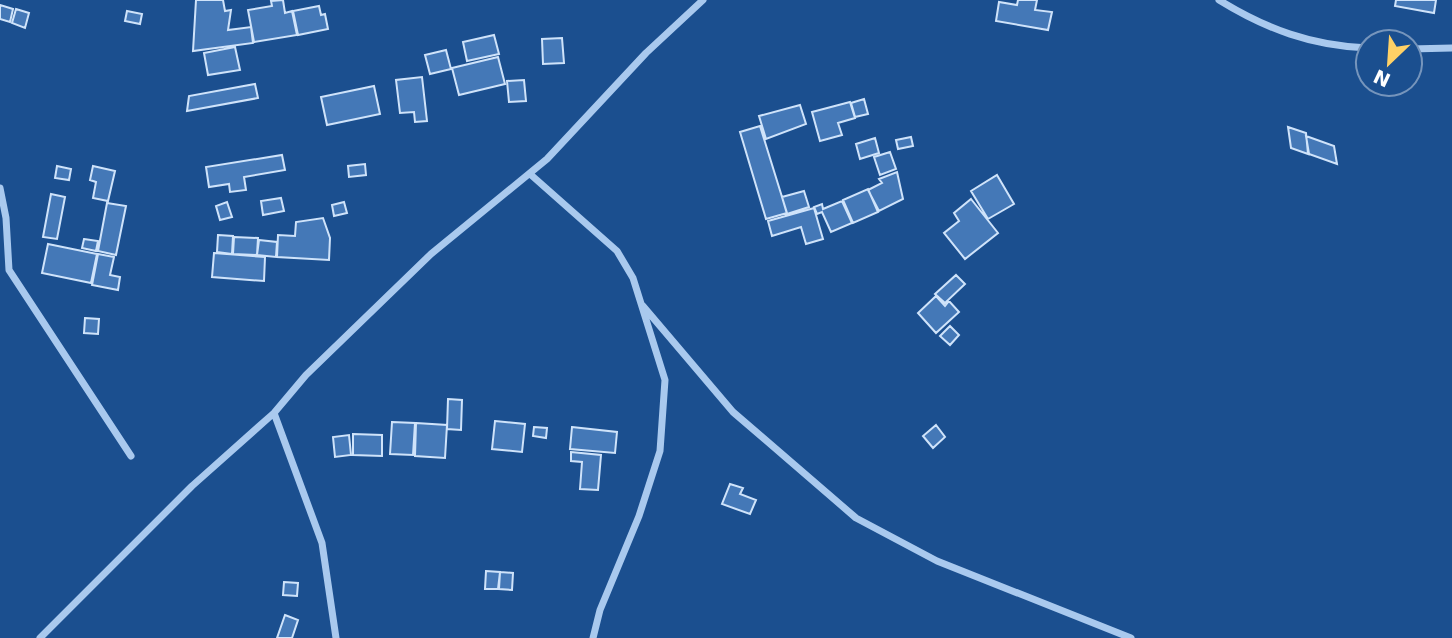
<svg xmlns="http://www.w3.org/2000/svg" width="1452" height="638" font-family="'DejaVu Sans',sans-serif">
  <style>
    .building { fill: #4478b7; stroke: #cfe3fa; stroke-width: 2 }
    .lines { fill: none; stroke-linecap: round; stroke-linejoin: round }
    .street { stroke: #a9c9ee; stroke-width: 7 }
  </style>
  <rect width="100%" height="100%" fill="#1b4f8f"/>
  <path class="building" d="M196,0H223L225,11L231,10L228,30L251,27L253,43L193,51Z
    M283,0L285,13L292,11L297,35L254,42L248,10L272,6L271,1Z
    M1018,0H1037L1035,10L1052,12L1048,30L996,21L999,2L1017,5Z
    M1396,0H1436L1434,13L1395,6Z
    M0,5L13,9L10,22L0,19Z
    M319,6L321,15L325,14L328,29L298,35L293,11Z
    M16,9L29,13L25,28L12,23Z
    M127,11L142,14L140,24L125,21Z
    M494,35L499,54L467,61L463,42Z
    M562,38L564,63L543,64L542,39Z
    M235,47L240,70L208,75L204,53Z
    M446,50L451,69L430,74L425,55Z
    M498,57L505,84L459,95L452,68Z
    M422,77L427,121L415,122L414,112L400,113L396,80Z
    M524,80L526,101L509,102L507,81Z
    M255,84L258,98L187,111L189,96Z
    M374,86L380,114L327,125L321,97Z
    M864,99L868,114L855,117L851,103Z
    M850,102L855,118L838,123L842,135L820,141L812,112Z
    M800,105L806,124L766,139L759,116Z
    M760,126L787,213L766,219L740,132Z
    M1288,127L1306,133L1308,154L1291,148Z
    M1306,136L1334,146L1337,164L1309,154Z
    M911,137L913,146L898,149L896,140Z
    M875,138L879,153L860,159L856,144Z
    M890,152L896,169L880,175L874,157Z
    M282,155L285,170L244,177L246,190L230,192L229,184L209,187L206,167Z
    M365,164L366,175L349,177L348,166Z
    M57,166L71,169L69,180L55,178Z
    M93,166L115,171L108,201L93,198L96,182L90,180Z
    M897,172L903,199L879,211L868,190L882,183L879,179Z
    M997,175L1014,204L988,219L971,191Z
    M868,189L878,212L853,223L843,200Z
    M804,191L809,207L787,214L782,197Z
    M51,194L65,197L57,239L43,237Z
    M281,198L284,211L263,215L261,201Z
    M971,199L998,233L965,259L944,233L959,221L954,213Z
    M842,201L852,223L831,232L822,212L817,214L814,207L822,204L823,209Z
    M227,202L232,217L220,220L216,206Z
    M344,202L347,213L334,216L332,205Z
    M107,203L126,206L116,255L98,251Z
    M814,208L823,239L806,244L801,227L772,236L768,221Z
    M323,218L330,238L329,260L277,257L278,235L295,236L296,222Z
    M218,235L233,236L232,254L217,252Z
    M234,237L258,238L257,255L233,254Z
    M84,239L98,241L96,251L82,248Z
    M259,240L277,242L276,257L257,255Z
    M48,244L97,254L91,283L42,273Z
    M214,253L265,257L264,281L212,277Z
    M98,254L114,257L110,275L120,277L118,290L92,285Z
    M956,275L965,284L945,303L935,294Z
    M936,296L945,306L949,301L959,312L936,333L918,313Z
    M85,318L99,319L98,334L84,333Z
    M950,326L959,335L950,345L940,336Z
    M448,399L462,400L461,430L447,429Z
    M495,421L525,424L522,452L492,449Z
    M392,422L415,423L413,455L390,454Z
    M416,423L447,425L445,458L415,456Z
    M936,425L945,437L933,448L923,436Z
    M534,427L547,428L546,438L533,436Z
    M572,427L617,432L615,453L570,449Z
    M353,434L382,435V456L353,455Z
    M349,435L351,455L335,457L333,437Z
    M571,452L601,455L598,490L580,489L582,462L571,461Z
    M730,484L743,488L740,494L756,500L750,514L722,504Z
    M486,571L500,572L498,589H485Z
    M500,572L513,573L512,590L499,589Z
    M284,582L298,583L297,596L283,595Z
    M285,615L298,620L292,638H277Z"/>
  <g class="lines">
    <path class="street" d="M1219,0C1266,29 1312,46 1368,48
      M1410,49L1452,48
      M530,174L617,251L633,278L665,380L660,451L639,516L600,610L593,638
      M0,188L6,218L9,270L131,456
      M643,306L733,412L856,518L937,561L1131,638
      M274,413L322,543L336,638
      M40,638L192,486L274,413L306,375L431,254L547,159L646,53L703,0"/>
  </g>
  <g transform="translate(1389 63) rotate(205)"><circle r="33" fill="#1b4f8f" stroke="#7695bc" stroke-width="2"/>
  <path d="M0-5L12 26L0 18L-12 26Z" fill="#ffd166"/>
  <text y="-10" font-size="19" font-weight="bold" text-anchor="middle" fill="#ffffff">N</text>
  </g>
</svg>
